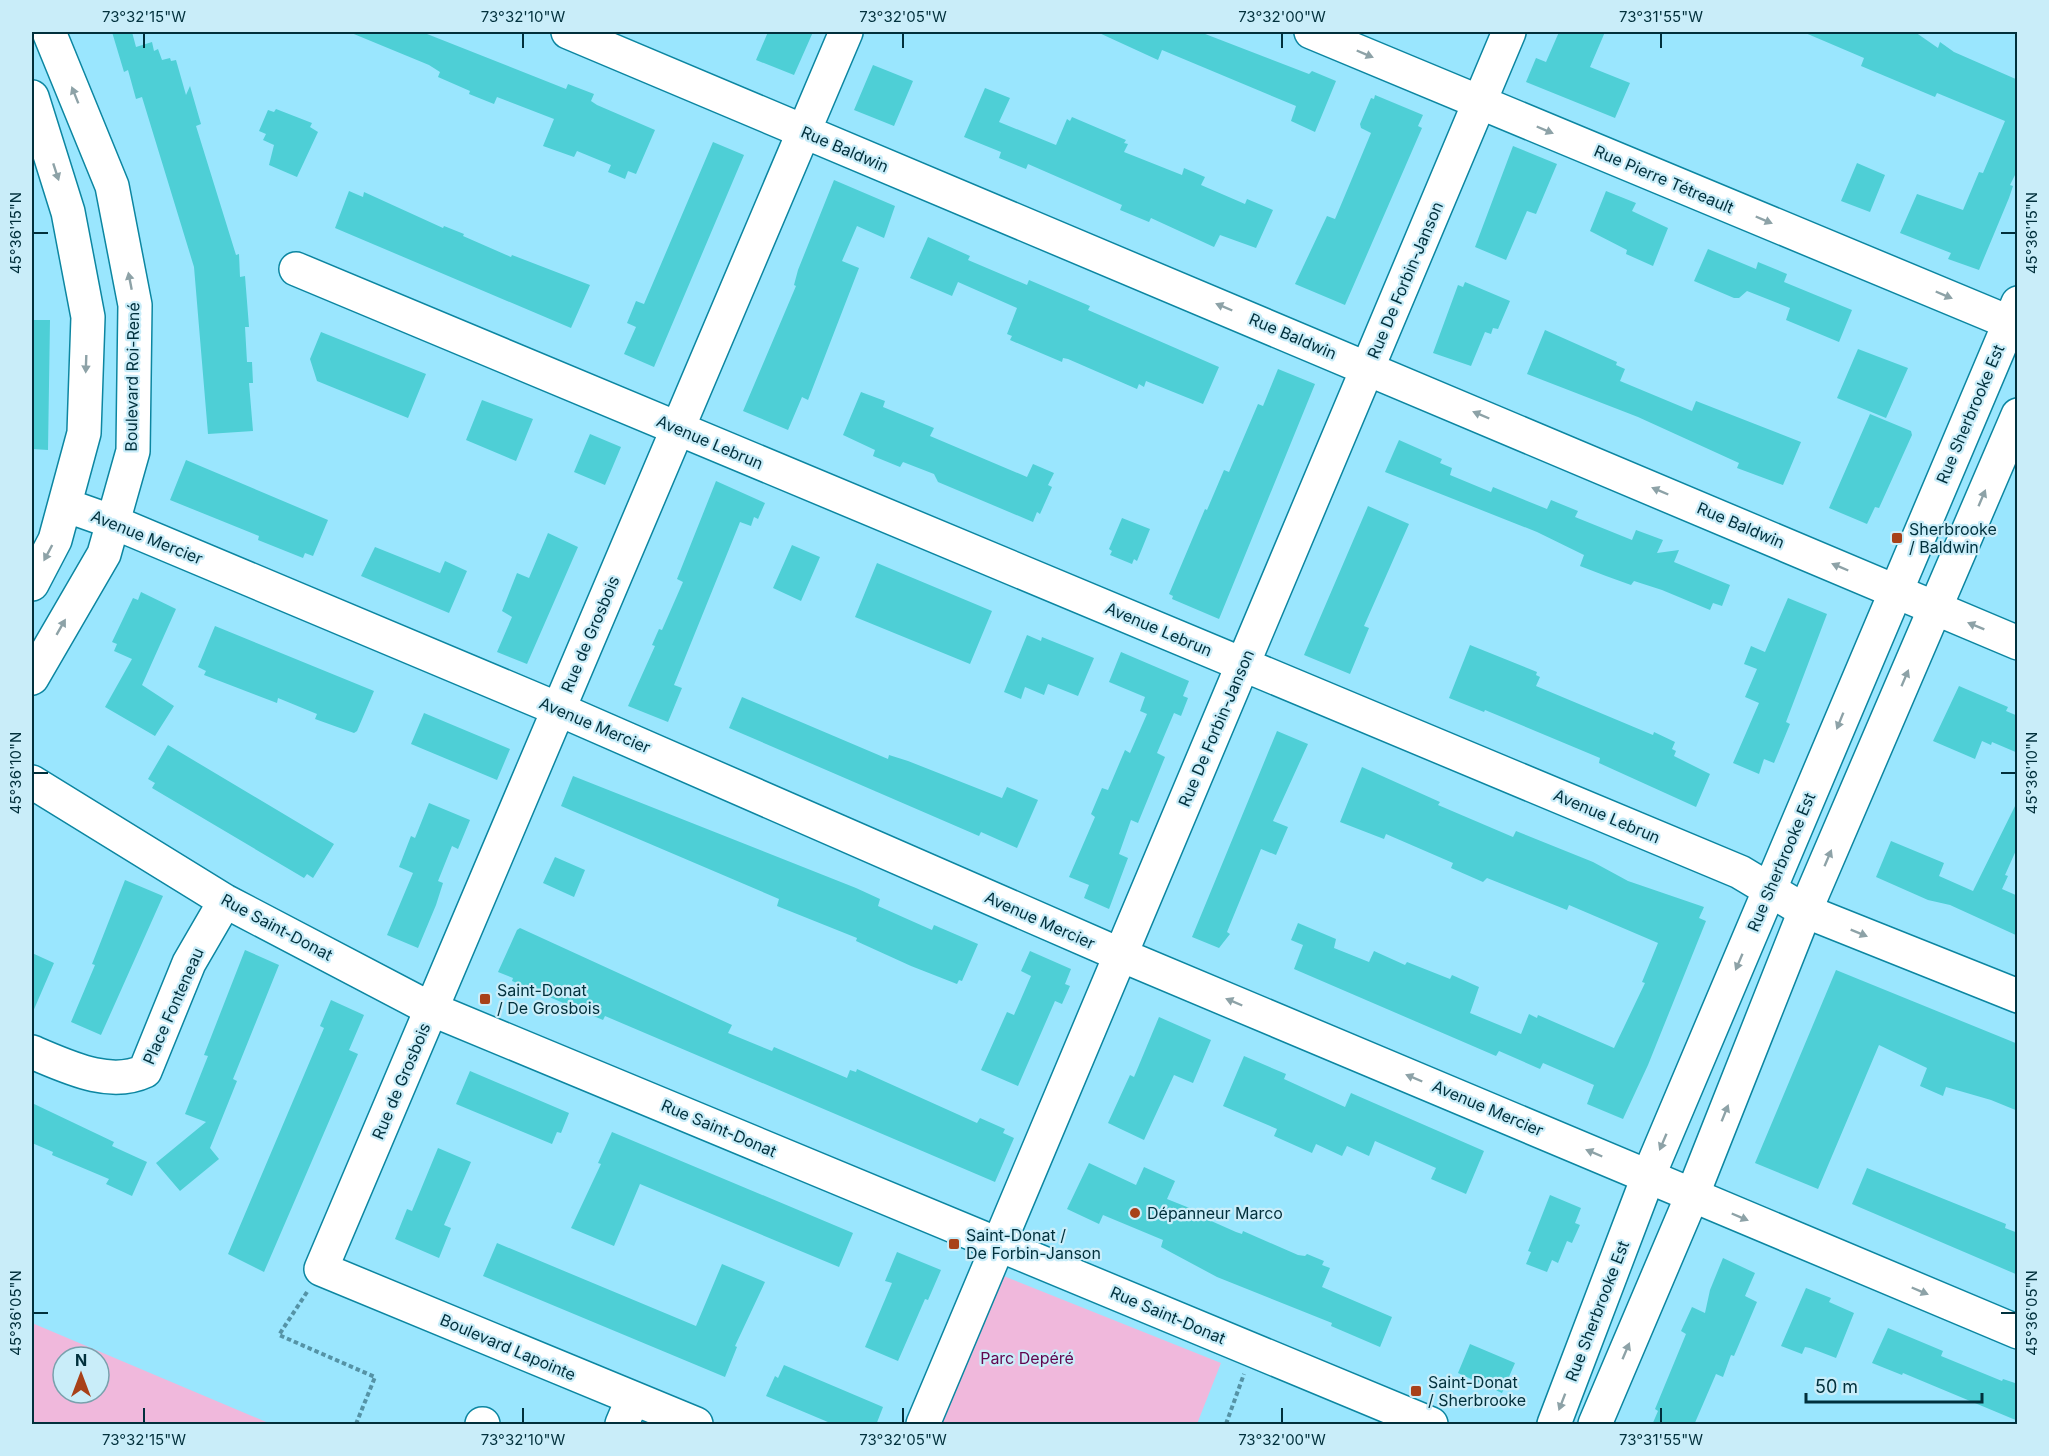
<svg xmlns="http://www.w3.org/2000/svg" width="2049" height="1456" font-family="Inter,sans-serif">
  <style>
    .green { fill: #f0b8dc; fill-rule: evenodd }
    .building { fill: #4ecfd6 }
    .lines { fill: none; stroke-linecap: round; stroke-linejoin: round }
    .minor-casing { stroke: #0c86a1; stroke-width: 36 }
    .major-casing { stroke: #0c86a1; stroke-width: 36 }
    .path { stroke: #5593a6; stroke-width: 4; stroke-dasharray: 4.5 3; stroke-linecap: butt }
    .minor { stroke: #fff; stroke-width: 33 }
    .major { stroke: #fff; stroke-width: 33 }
    .oneway { fill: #8da2a7 }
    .ticks { fill: none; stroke: #01303c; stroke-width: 2 }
    .poi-dot { fill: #a84119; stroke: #c9edf9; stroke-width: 2 }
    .labels { text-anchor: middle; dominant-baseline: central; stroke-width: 4.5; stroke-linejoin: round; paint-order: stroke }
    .street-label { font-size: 16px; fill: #01303c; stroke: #c9edf9 }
    .poi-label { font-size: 16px; fill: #01303c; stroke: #c9edf9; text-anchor: start }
    .park-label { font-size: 16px; fill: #62054e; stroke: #c9edf9 }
    .neatline { fill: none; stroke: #01303c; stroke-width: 2 }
    .ticks-label { font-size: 15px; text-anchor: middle; fill: #01303c }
  </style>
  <rect width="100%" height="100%" fill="#9ae6fe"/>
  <path class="green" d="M991,1271L1221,1363L1197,1424H926Z
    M32,1323L271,1424H32ZM63,1357H99V1393H63Z"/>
  <path class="building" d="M112,32H132L136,47L152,42L154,51L158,49L162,60L170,58L171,61L176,60L186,95L190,86L201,124L196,126L236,255L239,254L240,277L245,276L249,327H245L247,362H252L253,383H249L253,431L208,434L194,267L142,97L136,99L128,70L124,72Z
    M349,32H422L566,89L568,84L594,94L591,101L597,105L655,130L636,174L628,171L625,179L608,172L611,165L577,151L574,157L543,146L554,119L497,97L494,104L469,94L470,91L438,77L440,72L429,65Z
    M768,32H813L794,75L756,60Z
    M1097,32H1200L1309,74L1312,71L1336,81L1315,132L1291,121L1296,106L1162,50L1158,60Z
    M1559,32H1605L1590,67L1630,83L1615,118L1526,82L1536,58L1546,62Z
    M1803,32H1915L1938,48L1940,42L1954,52L2018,80V169L2010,185L2013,186L2009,198L1979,270L1948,259L1951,253L1900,233L1917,194L1963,210L1979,172L1983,173L2005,121L1937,93L1935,97L1861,66L1864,58Z
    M873,65L913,81L894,126L854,110Z
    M985,88L1010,98L999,122L1056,145L1067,119L1070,121L1072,117L1126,140L1124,143L1128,144L1124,152L1182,175L1184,168L1205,177L1201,185L1245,204L1247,199L1273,210L1256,248L1220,235L1214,247L1151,218L1149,222L1120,210L1122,205L1028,164L1026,169L999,158L1001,152L964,137Z
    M1375,95L1423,115L1418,126L1422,128L1345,305L1295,284L1327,216L1335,219L1351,181L1371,133L1361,128L1360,124L1371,98L1374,99Z
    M276,109L312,123L310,127L318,132L297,177L269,165L274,145L263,140L266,134L259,131L268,110L274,112Z
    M713,142L744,155L654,367L624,354L636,327L627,323L636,301L644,304Z
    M1513,146L1557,164L1536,214L1527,211L1506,260L1475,247Z
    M1857,163L1885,175L1870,212L1841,201Z
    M834,180L895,206L884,238L857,226L842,261L859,268L808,400L802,397L788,430L743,411L796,286L794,285L798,270Z
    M349,191L363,197L364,192L443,228L444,226L464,234L463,236L511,257L512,255L590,285L571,328L335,228Z
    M1606,191L1636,203L1632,211L1668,228L1653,266L1626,254L1627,250L1590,231Z
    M928,237L970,256L968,260L1027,285L1029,280L1090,306L1088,310L1219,367L1203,404L1146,381L1144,387L1139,384L1137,389L1068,359L1063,358L1062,362L1010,340L1012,336L1007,334L1017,308L958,282L952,296L910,278Z
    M1708,249L1756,269L1758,262L1787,274L1784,282L1852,310L1839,342L1786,320L1790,308L1747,291L1739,298H1734L1694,281Z
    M1465,282L1510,301L1498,329L1493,328L1491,334L1485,332L1471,366L1433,353L1458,285L1463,287Z
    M32,320H50L48,450L32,449Z
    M1545,330L1617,362L1616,365L1625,369L1620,381L1692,411L1696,401L1801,442L1783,485L1737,468L1739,463L1638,417L1527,374Z
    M321,332L426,374L408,418L317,381L310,359Z
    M1858,349L1908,368L1886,418L1837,398Z
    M1278,369L1315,384L1219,619L1172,599L1173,596L1169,594L1205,509L1207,510L1224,470L1229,472L1258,404L1263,406Z
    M861,392L885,401L883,407L934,428L930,436L1027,477L1033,464L1054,473L1048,485L1052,487L1040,514L1037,512L1033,522L938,482L934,474L903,462L900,467L873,456L875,450L843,435Z
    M482,400L533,419L516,461L466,440Z
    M1870,414L1911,431L1912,435L1879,508L1875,507L1867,524L1829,508Z
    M590,434L621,447L605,485L574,472Z
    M1399,440L1442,459L1440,463L1452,468L1450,475L1491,492L1493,487L1547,509L1551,500L1578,511L1575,517L1632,540L1636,530L1663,540L1657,553L1679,550L1674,562L1730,585L1722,606L1713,603L1710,610L1662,590L1634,581L1631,585L1606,576L1580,566L1584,555L1537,532L1385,472Z
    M186,460L328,520L313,556L305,553L303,558L258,540L259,536L170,500Z
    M716,481L765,503L758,519L754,517L751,526L740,522L674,685L682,688L668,722L628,706L655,646L652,645L659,629L662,630L683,582L677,579Z
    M1368,506L1409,524L1364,626L1369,628L1350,674L1304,655Z
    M1122,518L1150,529L1137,561L1134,559L1132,564L1110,555L1112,551L1109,549Z
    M548,533L578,547L527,664L497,652L512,617L502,611L517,573L529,578Z
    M792,545L820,557L801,601L773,588Z
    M375,547L440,573L445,561L467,571L449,613L361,576Z
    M877,563L992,611L970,664L855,617Z
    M141,592L176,609L142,685L174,706L155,736L105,707L132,659L114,651L117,644L112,642L133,598L138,600Z
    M1788,598L1827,614L1786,722L1790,724L1774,763L1764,759L1759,774L1733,763L1759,703L1745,697L1757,669L1744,664L1751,646L1765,652Z
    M215,626L374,691L357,731L354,733L315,719L317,714L278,698L277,703L204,675L206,671L198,667Z
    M1027,635L1041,641L1042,637L1094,658L1078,696L1048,684L1044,695L1025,687L1021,699L1004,692Z
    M1470,645L1537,672L1536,675L1540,677L1536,686L1653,735L1654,732L1675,742L1672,749L1676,751L1674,756L1710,774L1696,807L1599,763L1600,758L1485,710L1484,712L1449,698Z
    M1121,652L1189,681L1183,696L1188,698L1181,716L1174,713L1157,753L1165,757L1138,823L1131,820L1119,854L1128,858L1109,909L1084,898L1089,885L1069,877L1095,817L1091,814L1102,788L1108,790L1125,750L1130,753L1147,714L1140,711L1145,697L1109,682Z
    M1959,686L2008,707L2006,711L2018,716V753L1992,742L1991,745L1982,741L1975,759L1933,741Z
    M742,697L888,759L889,755L908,761L1002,798L1007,787L1038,800L1017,848L981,832L979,836L729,728Z
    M424,713L510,749L497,780L411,744Z
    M1277,731L1308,744L1273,821L1288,827L1276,855L1261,849L1227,932L1230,934L1219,948L1192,937Z
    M168,745L334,844L313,878L307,874L304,878L152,788L155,783L148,779Z
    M1362,767L1440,802L1438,805L1513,837L1516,831L1593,862L1628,881L1704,907L1699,918L1706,921L1648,1065L1623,1119L1587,1104L1594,1085L1543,1063L1540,1069L1499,1051L1496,1056L1294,969L1303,945L1291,940L1298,923L1336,939L1334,948L1369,962L1374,951L1405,965L1407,962L1450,979L1452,975L1479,987L1470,1013L1521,1034L1529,1014L1537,1018L1538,1015L1614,1048L1645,983L1642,982L1658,943L1569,905L1567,910L1487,878L1483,882L1451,868L1453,863L1386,834L1384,839L1340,822Z
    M573,776L856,888L880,899L878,906L932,930L934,925L978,944L962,981L959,980L957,984L911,966L856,941L857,938L777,906L779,899L561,806Z
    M2018,800V846L2005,875L2008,876L2002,889L2018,896V936L1950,905L1928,900L1876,877L1891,841L1944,863L1939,876L1973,891Z
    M429,803L470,820L458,849L452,846L438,881L443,883L436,905L418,948L387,935L413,873L399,867L411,836L415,838Z
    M555,857L585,870L574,897L543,883Z
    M125,880L163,896L101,1035L71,1022L95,965L92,964Z
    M520,928L732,1025L728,1033L772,1051L774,1047L847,1078L850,1070L856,1072L857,1069L977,1123L980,1118L1005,1129L1003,1133L1014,1138L995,1182L605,1016L603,1020L512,981L513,978L498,972L517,930Z
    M245,950L279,965L233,1079L237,1081L210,1148L219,1159L180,1191L156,1163L206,1122L185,1114L208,1056L204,1055Z
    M1030,951L1071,969L1065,984L1070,986L1062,1004L1055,1001L1018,1086L981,1070L1007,1012L1014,1015L1031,976L1021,971Z
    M32,953L54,963L32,1014Z
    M1836,970L2018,1044V1111L1991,1100L1946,1087L1943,1096L1920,1086L1927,1068L1879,1045L1818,1189L1755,1163Z
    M331,1000L364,1015L349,1050L358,1054L264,1272L228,1254L324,1028L320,1026Z
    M1159,1017L1211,1040L1193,1083L1174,1075L1144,1140L1108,1123L1130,1075L1134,1077Z
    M1244,1056L1286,1074L1284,1079L1345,1107L1351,1093L1484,1151L1466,1194L1431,1179L1436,1168L1375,1141L1369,1156L1347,1146L1342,1156L1316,1144L1312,1153L1274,1136L1277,1129L1223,1106Z
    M470,1071L569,1113L561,1133L557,1132L552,1144L456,1104Z
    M32,1103L114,1142L112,1146L147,1162L132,1196L106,1184L109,1179L52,1155L53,1152L32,1143Z
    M612,1132L853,1233L839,1267L640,1184L614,1246L571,1228L601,1164L598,1163Z
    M438,1148L471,1162L444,1225L451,1228L439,1258L395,1239L407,1209L412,1211Z
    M1089,1163L1136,1185L1144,1167L1175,1181L1167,1199L1202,1213L1200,1216L1236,1232L1242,1234L1243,1231L1298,1255L1305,1256L1307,1254L1324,1261L1322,1265L1330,1268L1322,1287L1392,1317L1380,1347L1331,1326L1332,1323L1217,1277L1161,1247L1163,1240L1103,1215L1099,1224L1067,1209Z
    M1867,1168L2006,1224L2005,1228L2018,1233V1275L1852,1204Z
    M1550,1195L1581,1208L1575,1223L1580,1225L1572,1243L1567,1241L1558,1263L1552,1260L1547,1272L1526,1264L1531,1252L1528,1251Z
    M497,1243L696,1326L722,1264L765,1282L735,1346L737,1347L725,1377L483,1276Z
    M897,1252L941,1270L928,1300L925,1299L898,1361L865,1347L892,1283L885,1281Z
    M1723,1258L1755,1273L1745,1296L1757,1302L1734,1356L1731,1355L1723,1377L1716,1374L1694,1425H1652L1658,1411L1655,1409L1686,1334L1681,1331L1692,1307L1705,1313L1710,1290Z
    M1806,1288L1831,1298L1829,1302L1854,1313L1836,1358L1810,1348L1805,1347L1802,1354L1781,1346Z
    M1888,1328L1943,1351L1941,1356L2002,1381L2003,1379L2018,1384V1421L1903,1373L1902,1375L1872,1363Z
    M1470,1344L1515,1363L1502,1393L1458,1373Z
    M784,1365L883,1407L876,1425H835L766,1396L775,1376L778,1378Z"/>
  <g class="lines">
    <defs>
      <path id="minor" d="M568,32L2018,643
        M1311,32L2018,326
        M32,97L68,212L88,317L84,433L55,540L32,584
        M296,269L1740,872L1805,911L2018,996
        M65,505L113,522L558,709L1121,955L2018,1332
        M32,678L104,554L133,451L135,305L112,186L49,32
        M32,782L225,901L431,1009L1431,1424
        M32,1052C66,1066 109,1088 145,1071L189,963L225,901
        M482,1424H483
        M622,1424L633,1398
        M696,1424L321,1269L846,32
        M923,1424L1509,32"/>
      <path id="major" d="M1554,1424L1648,1177L2018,303
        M1595,1424L1692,1196L1805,911L2018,415"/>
    </defs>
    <use href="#minor" class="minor-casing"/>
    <use href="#major" class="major-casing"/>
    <path class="path" d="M307,1292L279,1335L375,1377L356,1424
      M1226,1424L1244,1374"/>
    <use href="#minor" class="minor"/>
    <use href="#major" class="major"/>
  </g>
  <defs><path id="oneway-solid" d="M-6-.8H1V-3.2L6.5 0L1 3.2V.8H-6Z" transform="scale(1.5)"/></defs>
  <g class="oneway">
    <use href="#oneway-solid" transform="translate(1365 54) rotate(23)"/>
    <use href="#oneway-solid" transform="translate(75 95) rotate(-112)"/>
    <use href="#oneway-solid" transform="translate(1545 130) rotate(23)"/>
    <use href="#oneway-solid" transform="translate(56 172) rotate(72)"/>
    <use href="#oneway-solid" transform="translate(1764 220) rotate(23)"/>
    <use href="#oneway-solid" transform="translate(130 281) rotate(-101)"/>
    <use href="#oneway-solid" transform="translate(1944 295) rotate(23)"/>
    <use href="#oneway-solid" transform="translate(1224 307) rotate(-157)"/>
    <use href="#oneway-solid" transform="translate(86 364) rotate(92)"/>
    <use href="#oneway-solid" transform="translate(1481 415) rotate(-157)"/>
    <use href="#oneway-solid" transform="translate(1660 491) rotate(-157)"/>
    <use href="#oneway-solid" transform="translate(1982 498) rotate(-67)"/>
    <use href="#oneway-solid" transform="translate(48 553) rotate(118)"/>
    <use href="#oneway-solid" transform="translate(1840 567) rotate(-157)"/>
    <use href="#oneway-solid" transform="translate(1976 626) rotate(-158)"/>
    <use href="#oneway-solid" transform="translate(61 627) rotate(-60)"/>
    <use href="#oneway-solid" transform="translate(1905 678) rotate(-67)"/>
    <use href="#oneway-solid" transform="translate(1840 721) rotate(112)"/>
    <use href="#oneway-solid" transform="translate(1828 858) rotate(-67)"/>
    <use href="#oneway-solid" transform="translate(1859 933) rotate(22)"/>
    <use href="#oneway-solid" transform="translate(1739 962) rotate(113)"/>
    <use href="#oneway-solid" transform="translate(1234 1002) rotate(-157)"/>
    <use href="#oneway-solid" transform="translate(1414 1078) rotate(-157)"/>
    <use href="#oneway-solid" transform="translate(1725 1113) rotate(-68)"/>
    <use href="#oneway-solid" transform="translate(1663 1142) rotate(113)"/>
    <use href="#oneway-solid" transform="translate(1594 1153) rotate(-157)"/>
    <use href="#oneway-solid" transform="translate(1740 1217) rotate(23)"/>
    <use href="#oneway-solid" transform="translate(1920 1291) rotate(23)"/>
    <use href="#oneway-solid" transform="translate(1626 1351) rotate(-67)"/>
    <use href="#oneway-solid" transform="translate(1562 1402) rotate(111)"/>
  </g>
  <path class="ticks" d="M144,33V48M523,33V48M903,33V48M1282,33V48M1661,33V48M33,233H48M2001,233H2016M33,773H48M2001,773H2016M33,1313H48M2001,1313H2016M144,1408V1423M523,1408V1423M903,1408V1423M1282,1408V1423M1661,1408V1423"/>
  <g class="poi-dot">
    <rect x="1891" y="532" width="12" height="12" rx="3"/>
    <rect x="479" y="993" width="12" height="12" rx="3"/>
    <circle cx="1135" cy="1213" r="6"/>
    <rect x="948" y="1238" width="12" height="12" rx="3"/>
    <rect x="1410" y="1385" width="12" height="12" rx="3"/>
  </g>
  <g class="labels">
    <g class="street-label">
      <text transform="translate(845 149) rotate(23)">Rue Baldwin</text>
      <text transform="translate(1664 179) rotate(23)">Rue Pierre Tétreault</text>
      <text transform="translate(1405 280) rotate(-67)">Rue De Forbin-Janson</text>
      <text transform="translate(1293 336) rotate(23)">Rue Baldwin</text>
      <text transform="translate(132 377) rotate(-89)">Boulevard Roi-René</text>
      <text transform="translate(1970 414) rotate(-67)">Rue Sherbrooke Est</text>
      <text transform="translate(710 442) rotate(23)">Avenue Lebrun</text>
      <text transform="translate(1741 525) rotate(23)">Rue Baldwin</text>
      <text transform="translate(147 537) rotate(22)">Avenue Mercier</text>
      <text transform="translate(1159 629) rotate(23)">Avenue Lebrun</text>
      <text transform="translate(590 634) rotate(-67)">Rue de Grosbois</text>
      <text transform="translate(595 725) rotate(23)">Avenue Mercier</text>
      <text transform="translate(1216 728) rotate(-67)">Rue De Forbin-Janson</text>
      <text transform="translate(1607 816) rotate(23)">Avenue Lebrun</text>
      <text transform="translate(1781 862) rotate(-67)">Rue Sherbrooke Est</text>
      <text transform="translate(1040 920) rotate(24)">Avenue Mercier</text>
      <text transform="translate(277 927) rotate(28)">Rue Saint-Donat</text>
      <text transform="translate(173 1006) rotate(-66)">Place Fonteneau</text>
      <text transform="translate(401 1081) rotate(-67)">Rue de Grosbois</text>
      <text transform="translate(1488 1108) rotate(23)">Avenue Mercier</text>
      <text transform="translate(719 1128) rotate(23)">Rue Saint-Donat</text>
      <text transform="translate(1597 1311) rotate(-69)">Rue Sherbrooke Est</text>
      <text transform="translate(1168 1315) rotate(23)">Rue Saint-Donat</text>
      <text transform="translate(508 1347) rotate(23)">Boulevard Lapointe</text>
    </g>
    <g class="poi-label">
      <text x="1909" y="529">Sherbrooke<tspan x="1909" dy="18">/ Baldwin</tspan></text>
      <text x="497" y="990">Saint-Donat<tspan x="497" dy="18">/ De Grosbois</tspan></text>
      <text x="1147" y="1213">Dépanneur Marco</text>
      <text x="966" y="1235">Saint-Donat /<tspan x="966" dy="18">De Forbin-Janson</tspan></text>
      <text x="1428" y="1382">Saint-Donat<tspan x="1428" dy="18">/ Sherbrooke</tspan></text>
    </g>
    <g class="park-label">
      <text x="1027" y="1358">Parc Depéré</text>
    </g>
  </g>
  <rect width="2049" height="1456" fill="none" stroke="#c9edf9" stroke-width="66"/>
  <g transform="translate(81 1375)"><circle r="28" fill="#c9edf9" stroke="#79a1ad" stroke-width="1.5"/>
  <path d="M0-4.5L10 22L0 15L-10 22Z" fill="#a84119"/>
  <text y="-9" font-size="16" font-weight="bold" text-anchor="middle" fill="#01303c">N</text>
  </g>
  <path d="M1806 1393v9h176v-9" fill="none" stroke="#01303c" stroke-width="3"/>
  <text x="1815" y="1393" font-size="18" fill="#01303c" stroke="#c9edf9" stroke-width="4.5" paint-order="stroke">50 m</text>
  <rect x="33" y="33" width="1983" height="1390" class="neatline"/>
  <g class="ticks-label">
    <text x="144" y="22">73°32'15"W</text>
    <text x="523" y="22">73°32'10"W</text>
    <text x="903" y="22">73°32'05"W</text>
    <text x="1282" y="22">73°32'00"W</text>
    <text x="1661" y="22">73°31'55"W</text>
    <text transform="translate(16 233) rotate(-90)" y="5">45°36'15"N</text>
    <text transform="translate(2032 233) rotate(-90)" y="5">45°36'15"N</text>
    <text transform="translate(16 773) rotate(-90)" y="5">45°36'10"N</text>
    <text transform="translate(2032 773) rotate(-90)" y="5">45°36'10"N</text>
    <text transform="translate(16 1313) rotate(-90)" y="5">45°36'05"N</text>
    <text transform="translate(2032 1313) rotate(-90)" y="5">45°36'05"N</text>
    <text x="144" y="1445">73°32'15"W</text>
    <text x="523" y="1445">73°32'10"W</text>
    <text x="903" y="1445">73°32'05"W</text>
    <text x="1282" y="1445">73°32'00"W</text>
    <text x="1661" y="1445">73°31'55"W</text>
  </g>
</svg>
